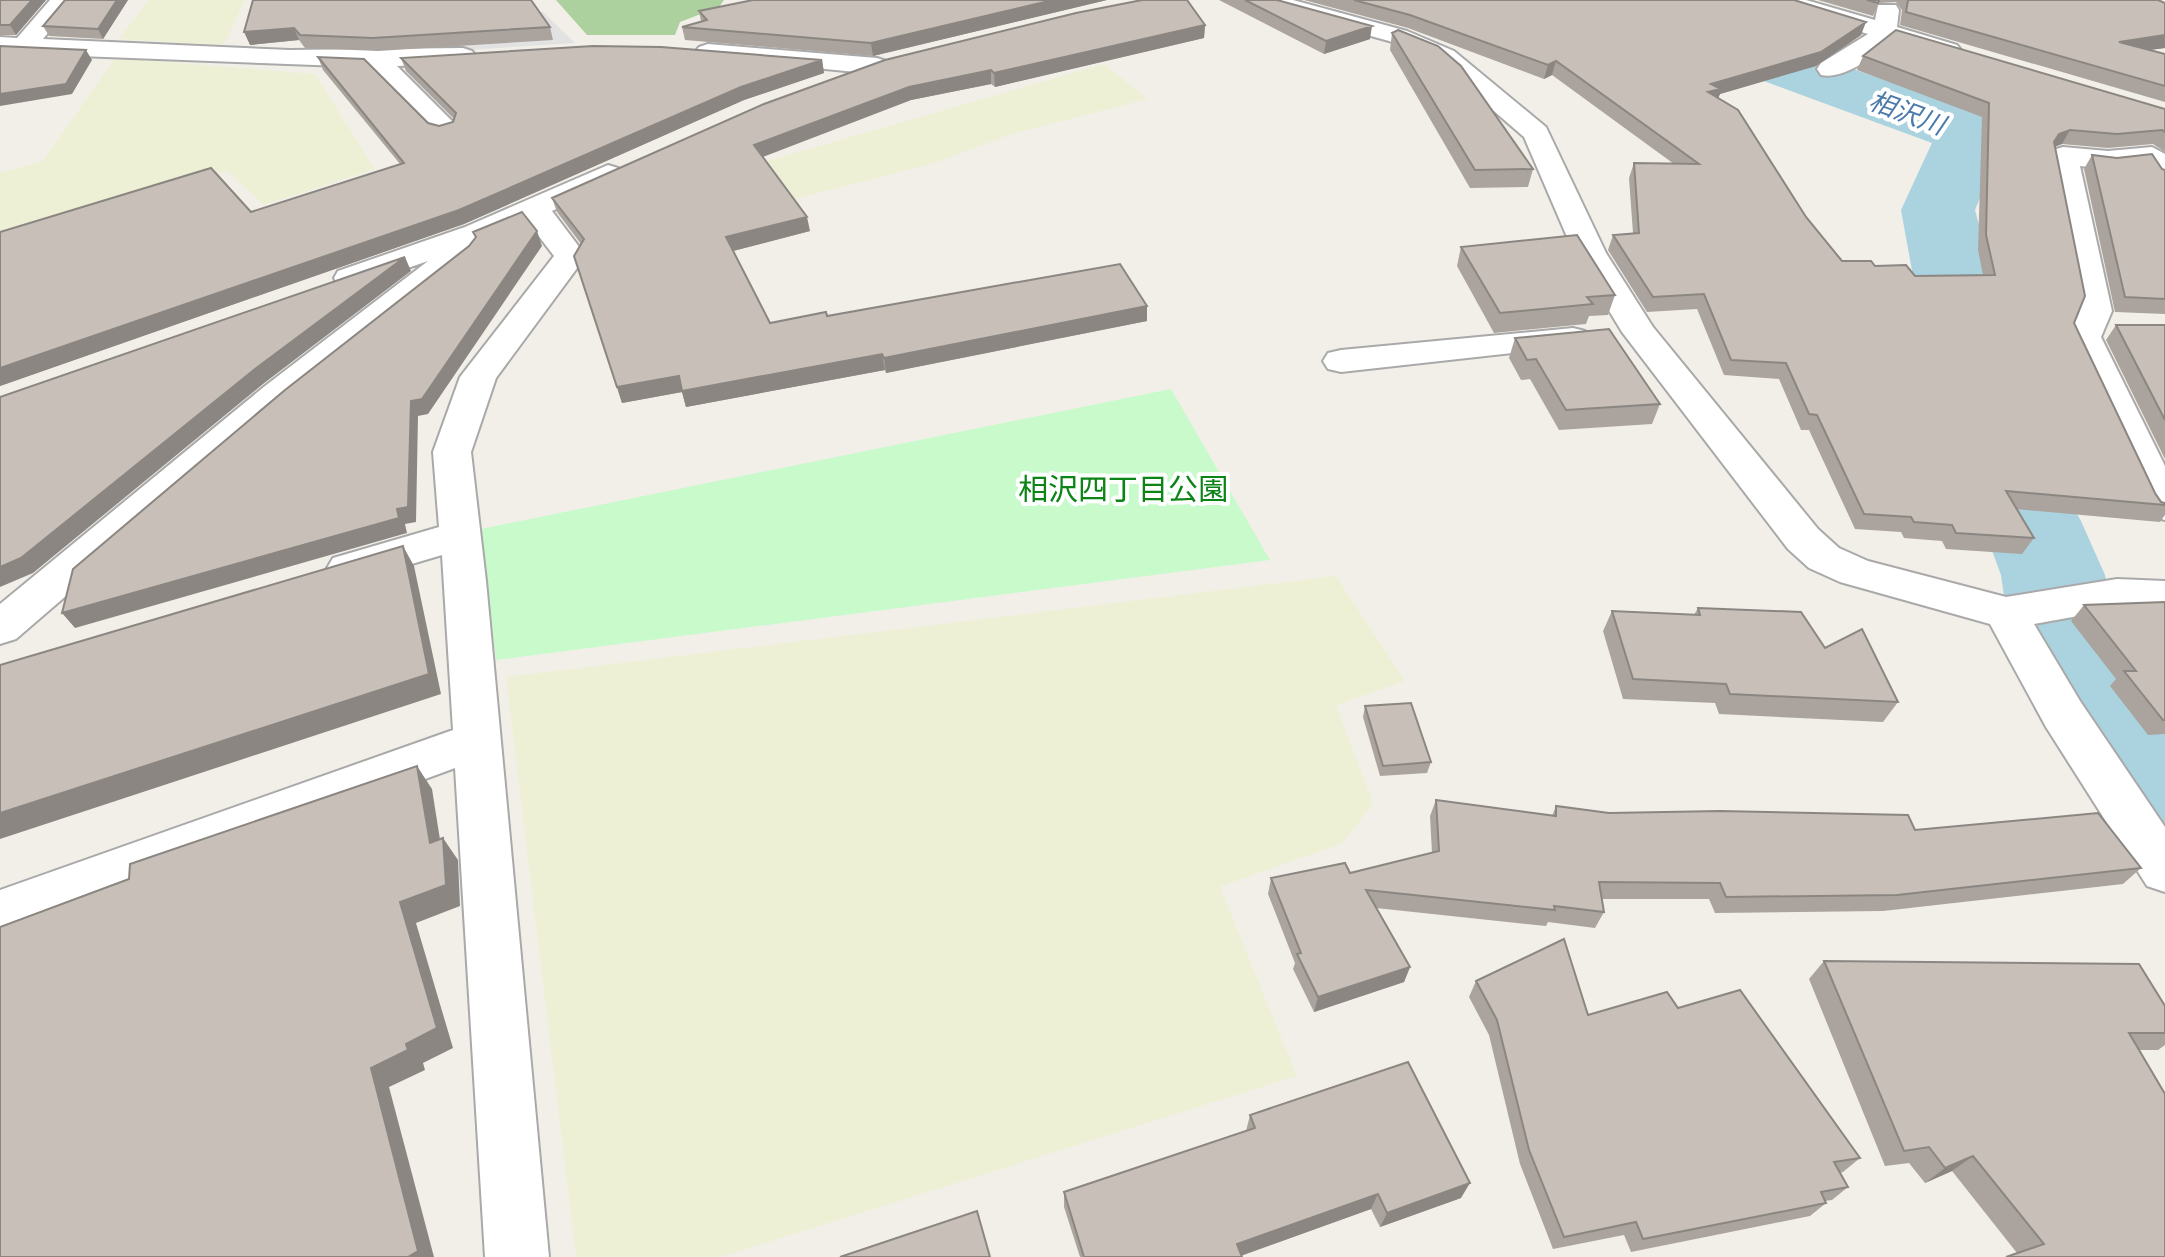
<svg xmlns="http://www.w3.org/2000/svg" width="2165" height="1257" font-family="'Space Grotesk','Noto Sans JP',sans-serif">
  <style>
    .farmland { fill: #eef0d5 }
    .forest { fill: #add19e }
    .park { fill: #c8facc }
    .parking { fill: #e2e2e2 }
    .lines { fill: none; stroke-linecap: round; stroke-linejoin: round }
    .stream { fill: #aad3df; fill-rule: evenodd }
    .river { fill: #aad3df; fill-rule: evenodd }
    .minor-casing { stroke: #a9a9a9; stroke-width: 4 }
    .minor { fill: #fff; fill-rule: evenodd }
    .wall { fill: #aba49e }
    .shaded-wall { fill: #8b8681 }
    .building { fill: #c7bfb8; stroke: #8b8681; stroke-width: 2 }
    .labels { text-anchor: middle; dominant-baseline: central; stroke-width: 8; stroke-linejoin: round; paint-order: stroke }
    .far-water-label { font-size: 26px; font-style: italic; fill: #4a7aab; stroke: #fff }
    .park-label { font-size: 30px; fill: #0c8416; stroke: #fff }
  </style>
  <rect width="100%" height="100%" fill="#f2efe9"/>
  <path class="farmland" d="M149,0H245L224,45L119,39Z
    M115,58L315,74L375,169L264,205L227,171L0,233V173L43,161Z
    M1104,64L1148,99L1015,133L935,163L605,248L675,201L767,161Z
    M1336,576L1405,681L1336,705L1373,803L1343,843L1220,887L1297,1076L721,1257H576L506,677Z"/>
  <path class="forest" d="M556,0H724L719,7L680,22L675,35H587Z"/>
  <path class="park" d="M1171,389L1270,560L496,660L481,529Z"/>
  <path class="parking" d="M543,12L575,43L404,54L382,43Z"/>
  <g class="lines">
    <path class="stream" d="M1970,133L2003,136L2009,139L2003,142L1966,138L1964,136Z"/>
    <path class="river" d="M1480,0H1576L1596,5L1657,11L1742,31L1972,110L1994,121L2005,136L1975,210L1997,291L2029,329V362L2023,419L2081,521L2105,575L2118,634L2165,707V851L2122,836L2070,753L2010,638L2001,575L1981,521L1931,419L1943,362L1945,333L1917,298L1901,210L1932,143L1699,57L1657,47L1573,36L1488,12Z"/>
    <defs>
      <path id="minor" d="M50,0H75L43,39L290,50L463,48L472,51L476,56L472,61L463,64L397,66L459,128L455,134L445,136L435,134L368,67L0,53V37L17,38Z
        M1254,0H1293L1407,31L1454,51L1546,127L1606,253L1653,327L1818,529L1839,548L1868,561L2006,597L2117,579L2165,581V611L2117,609L2034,624L2080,701L2165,827V892L2147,886L2046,727L1990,624L1840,582L1809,568L1788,549L1622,332L1574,253L1524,137L1436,61L1389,41L1258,5Z
        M1769,0H1806L1875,20L1878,5H1896L1899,10L1897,27L1957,45L1961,50L1957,55L1948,58L1889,40C1875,57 1843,80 1821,75L1817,69L1821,63L1868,34L1773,5Z
        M708,44L877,58L886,61L890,66L886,71L877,74L699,57L695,52L699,47Z
        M2063,147L2108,151L2152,147L2165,154V185L2155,182L2144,165L2108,169L2080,166L2112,311L2101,337L2165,466V520L2151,516L2145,507L2067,337L2078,311L2049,156L2053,150Z
        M608,165L618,168L623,174L618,180L552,211L586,256L496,378L471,452L486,581L549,1257H485L455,768L0,936V890L453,730L442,555L348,583L333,578L327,568L333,558L439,527L433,452L460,377L554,256L528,222L474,245L478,251L473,258L291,402L16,639L0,644V604L265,386L428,261L350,288L338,285L334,278L338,271L465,227Z
        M1573,328L1585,331L1590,338L1585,345L1341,372L1328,369L1323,361L1328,353L1341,350Z"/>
    </defs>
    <use href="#minor" class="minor-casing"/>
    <use href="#minor" class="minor"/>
  </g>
  <path class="wall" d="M0,0H46L16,35H0Z
    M65,0H128L103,39L49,36L43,26Z
    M253,0L550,27L553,40L378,51L305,48L299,40L250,45Z
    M1107,0L873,56L685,40L682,27L701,21L699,11Z
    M1142,0L1205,25L1204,38L995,87L991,84L911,100L763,157L810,231L733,251L770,323L827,316L1147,321L886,373L885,370L686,407L682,392L622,403L574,256L581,244L557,212L552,198Z
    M1219,0H1277L1370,39L1324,54Z
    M1304,0H1794L1861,35L1816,66L1720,94L1718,98L1806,217L1842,261L1875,266L1915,276L1983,275L1978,250L1982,117L1857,70L1863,56L2165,109V152L2153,144L2108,148L2062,144L2055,147L2074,323L2155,493L2165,505V515L2160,522L2016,509L2034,538L2022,554L1946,549L1942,541L1904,538L1901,532L1855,529L1809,430H1801L1779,379L1724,375L1697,309L1647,312L1608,250L1613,235L1633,233L1629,178L1634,163L1674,164L1552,75L1544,79L1408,28Z
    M1818,0H2158L2165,48L2149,50L2165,54V102L1900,25L1902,10L1896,2L1879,3L1873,16Z
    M1392,33L1533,169L1528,187L1470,188L1390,50Z
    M318,57L428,123L439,126L453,122L454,119L406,71L401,58L822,60L824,73L744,100L464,224L0,386V232L251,212L400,164L323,70Z
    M2092,155L2165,170V314L2115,312L2084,169Z
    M1461,247L1615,295L1608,315L1589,316L1586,324L1494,333L1457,266Z
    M2116,325H2165V459L2106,340Z
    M1515,338L1660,404L1652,424L1559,430L1530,379L1521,380L1509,358Z
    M2165,602V734L2148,735L2110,686L2116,679L2071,621L2084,605Z
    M1698,608L1825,648L1898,702L1883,722L1719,714L1715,703L1623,699L1603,631L1612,611L1694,615Z
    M1365,706L1431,762L1427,773L1380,776L1363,717Z
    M1436,800L1552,816L1556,806L1609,813L1915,830L2141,868L2123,884L1883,911L1715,913L1709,899H1602L1604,912L1595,928L1548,922L1546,926L1376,908L1410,967L1404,982L1314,1012L1293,969L1295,963L1268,894L1271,878L1350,873L1432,853L1430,816Z
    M1824,961L2165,1006V1045L2158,1050H2140L2165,1257L2017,1253L1952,1171L1925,1183L1909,1163L1885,1166L1809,979Z
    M1476,981L1588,1015L1678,1008L1860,1158L1843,1172L1840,1173L1848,1187L1832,1200L1825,1201L1826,1203L1810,1216L1631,1252L1624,1235L1553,1249L1520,1164L1489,1035L1469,997Z
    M1250,1115L1461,1198L1380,1227L1371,1209L1241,1256L1242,1257H1080L1064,1207V1192L1246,1131Z"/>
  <path class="shaded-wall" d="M32,0H46L16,35L10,25Z
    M117,0H128L103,39L98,29Z
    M1053,0H1107L873,56L871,43Z
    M1866,22L1861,35L1816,66L1720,94L1716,103L1703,106L1711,84Z
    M1205,25L1204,38L995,87L994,73Z
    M1372,26L1370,39L1324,54L1326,41Z
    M294,28L299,40L250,45L244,32Z
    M2165,35V48L2112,55L2119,42Z
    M86,50L92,60L72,94L0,106V94Z
    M822,60L824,73L744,100L464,224L0,386V368L741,87Z
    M1556,61L1552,75L1544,79L1548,65Z
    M991,70V84L911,100L757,159L754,145L909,87Z
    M2070,130L2062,144L2050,148L2059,134Z
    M807,217L810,231L729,252L726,237Z
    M537,231L542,246L428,414L418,416L416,522L405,524L407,533L75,628L62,613L397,509L411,401Z
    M405,257L411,271L263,384L33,573L0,587V567L255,369Z
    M1147,306V321L886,373L884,358Z
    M882,354L885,370L686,407L682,392L622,403L617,387L679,376Z
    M403,546L414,566L441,694L0,839V813Z
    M417,766L432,789L444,865L430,843Z
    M443,838L458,860L460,906L416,923L453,1048L423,1063L425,1070L389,1087L434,1257H408L371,1068L406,1044L400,902Z
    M1410,967L1404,982L1314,1012L1318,997Z
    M1973,1156L1952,1171L1925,1183L1945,1168Z
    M1470,1183L1461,1198L1380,1227L1387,1213Z
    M1378,1194L1371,1209L1237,1257V1244Z"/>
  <path class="building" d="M0,0H32L10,25H0Z
    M65,0H117L98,29L43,26Z
    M253,0H531L550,27L373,38L300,35L294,28L244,32Z
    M753,0H1053L871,43L682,27L707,20L699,11Z
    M1142,0H1187L1205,25L994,73L991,70L909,87L754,145L807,217L726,237L770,323L826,312L827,316L1120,264L1147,306L884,358L882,354L682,391L679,376L617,387L574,256L584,239L552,198L764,104L885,60L1076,13Z
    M1245,0H1277L1372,26L1326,41Z
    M1354,0H1794L1866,22L1821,52L1711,84L1721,89L1708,92L1738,110L1806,217L1842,261H1871L1875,266L1906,265L1915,276L1995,275L1986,235L1989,103L1863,56L1896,30L2165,109V132L2162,130L2117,134L2070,130L2059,134L2054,142L2085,296L2074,323L2155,493L2161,502L2165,503V505L2006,491L2034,538L1956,533L1952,525L1914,522L1911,517L1864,514L1817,415L1809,414L1786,363L1731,360L1704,294L1653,297L1613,235L1639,233L1634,163L1699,164L1556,61L1548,65L1410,15Z
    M1867,0H1879L1878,3Z
    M1908,0H2158L2165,3V35L2119,42L2165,54V86L1906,12Z
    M1398,30L1438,46L1461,66L1533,169L1475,170L1392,33Z
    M0,46L86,50L66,84L0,94Z
    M593,46L661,47L822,60L741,87L459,210L0,368V232L211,168L251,212L404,163L318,57L364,59L428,123L439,126L453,122L456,113L401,58Z
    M2152,154L2162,169L2165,170V299L2125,297L2092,155L2117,158Z
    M522,212L537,231L422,399L411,401L408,507L397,509L399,518L62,613L73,569L285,390L469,246L476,237L473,232Z
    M1577,235L1615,295L1587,297L1593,304L1500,313L1461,247Z
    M405,257L255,369L21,558L0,567V397Z
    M2116,325H2165V420Z
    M1609,329L1660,404L1566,410L1536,359L1527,360L1515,338Z
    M403,546L429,674L0,813V665Z
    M2165,602V720H2163L2124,671H2136L2084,605Z
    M1698,608L1801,612L1825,648L1862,629L1898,702L1730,694L1726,684L1633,679L1612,611L1700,615Z
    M1411,703L1431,762L1383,766L1365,706Z
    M417,766L430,843L443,838L446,885L400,902L437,1028L406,1044L408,1050L371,1068L418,1251L408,1257H0V927L129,879L130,864Z
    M1436,800L1556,816V806L1609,813L1720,811L1908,815L1915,830L2098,813L2141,868L1897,895L1726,897L1720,883L1599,882L1604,912L1554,906L1555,910L1366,890L1410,967L1318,997L1297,954L1301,953L1271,878L1345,863L1350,873L1439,851Z
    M1564,939L1588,1015L1667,992L1678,1008L1740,990L1860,1158L1834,1162L1848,1187L1821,1192L1826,1203L1643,1239L1636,1222L1564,1237L1529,1150L1497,1020L1476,981Z
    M1824,961L2139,964L2165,1006V1033H2129L2165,1094V1257H2006L2044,1244L1973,1156L1945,1168L1929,1147L1904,1151Z
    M1408,1062L1470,1183L1387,1213L1378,1194L1237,1244L1242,1257H1084L1064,1192L1255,1128L1250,1115Z
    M977,1211L990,1257H840Z"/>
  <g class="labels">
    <g class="far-water-label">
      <text transform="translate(1907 113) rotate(20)">相沢川</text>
    </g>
    <g class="park-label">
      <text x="1123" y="489">相沢四丁目公園</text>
    </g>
  </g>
</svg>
